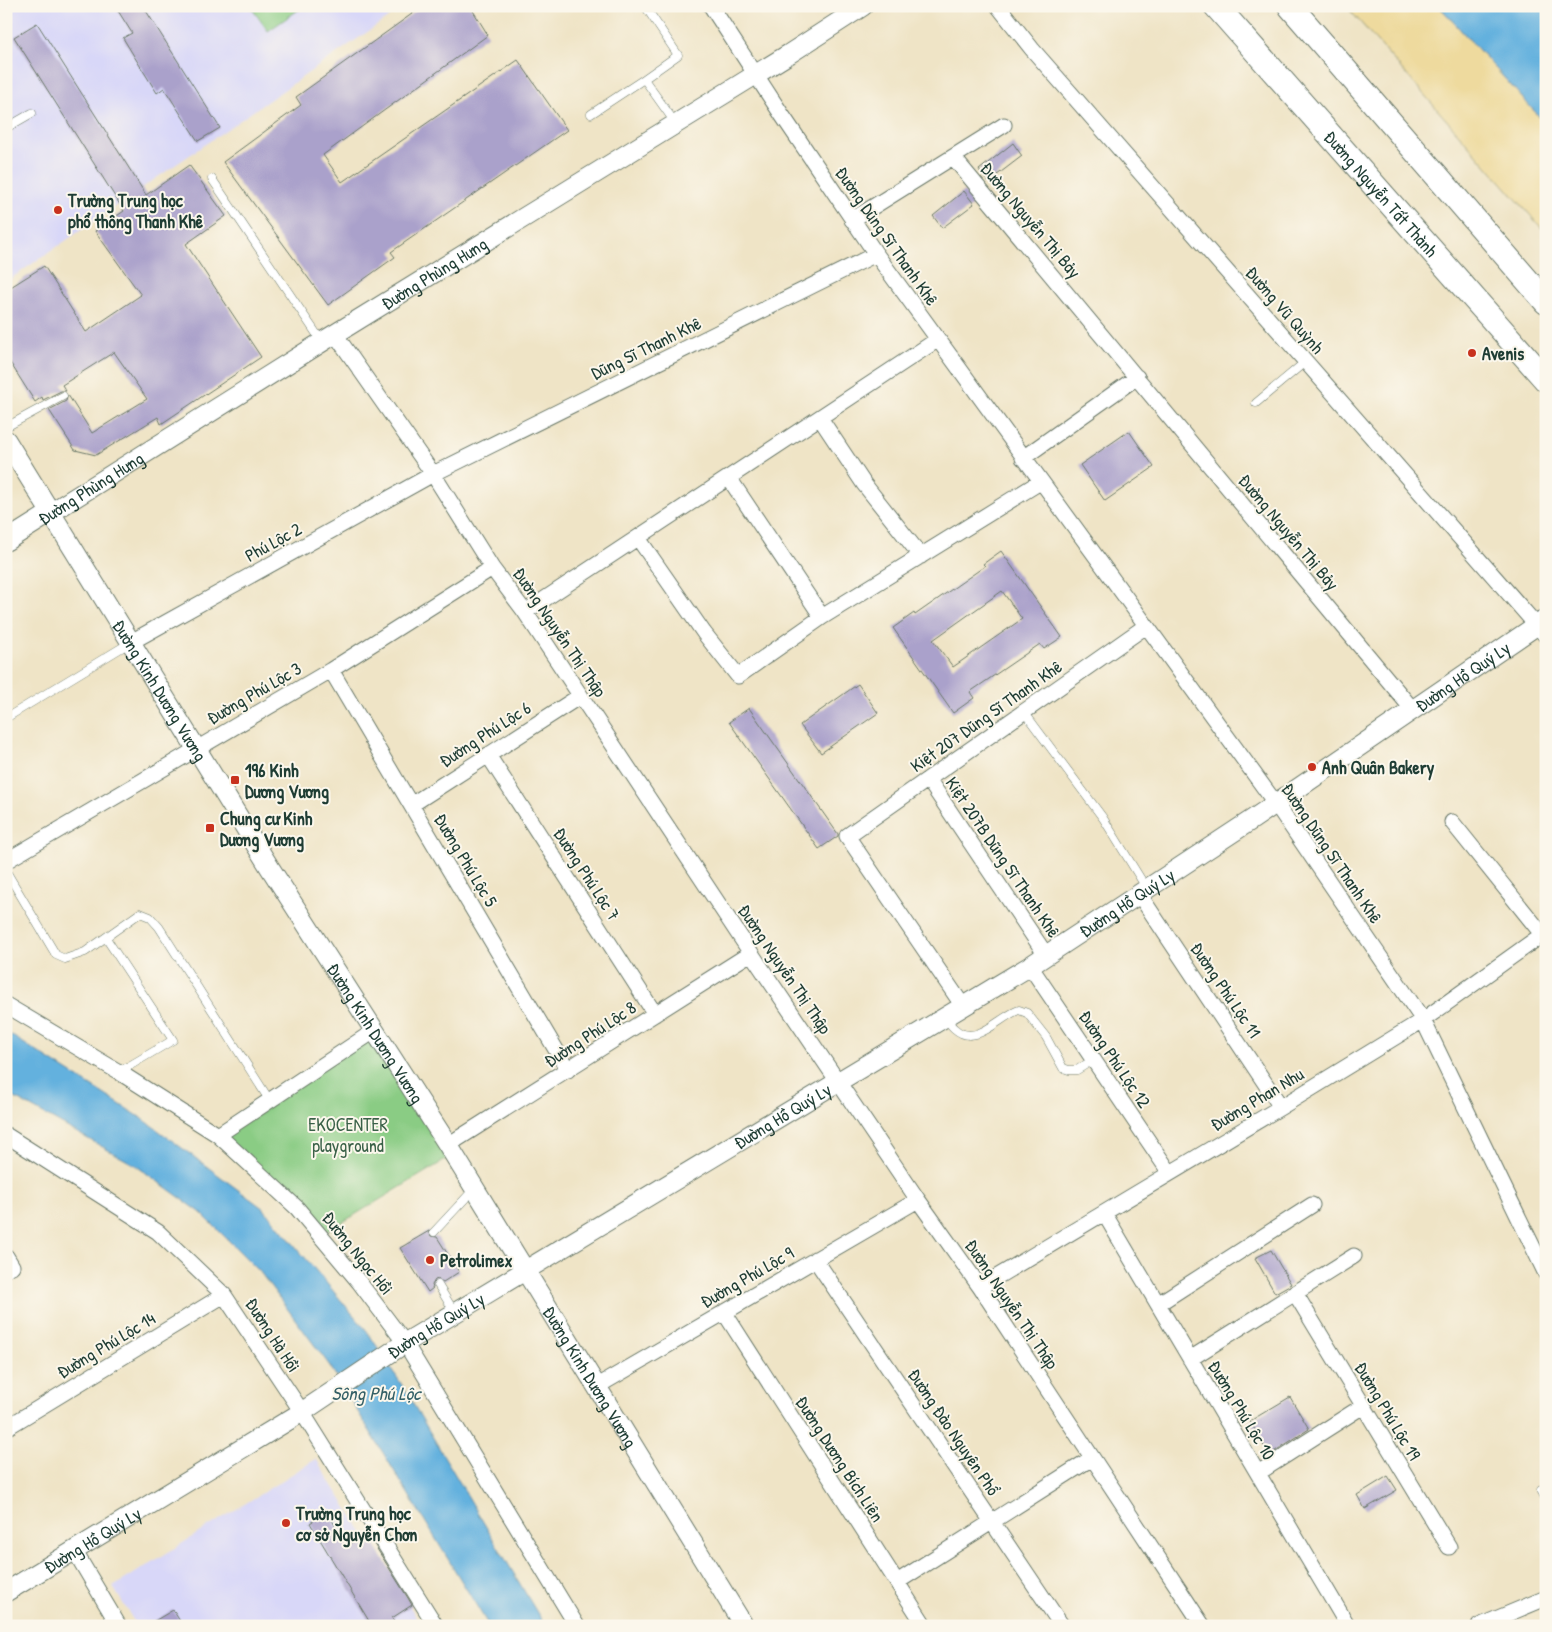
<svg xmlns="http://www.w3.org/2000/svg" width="1552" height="1632" font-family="'Patrick Hand',sans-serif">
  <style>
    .built { fill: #d8d7f8 }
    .green { fill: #8acc84; stroke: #54845c }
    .sand { fill: #eeda9e; stroke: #868c69 }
    .water { fill: #64b1de; stroke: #427789 }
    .building { fill: #aaa1cb; fill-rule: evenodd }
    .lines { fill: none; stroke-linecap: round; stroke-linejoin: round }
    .service-casing { stroke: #687767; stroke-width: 9 }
    .minor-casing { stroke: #687767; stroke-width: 17 }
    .tertiary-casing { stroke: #687767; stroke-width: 21 }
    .primary-casing { stroke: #687767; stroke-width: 26 }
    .service { stroke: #fff; stroke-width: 8 }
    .minor { stroke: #fff; stroke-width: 15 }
    .tertiary { stroke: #fff; stroke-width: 19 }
    .primary { stroke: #fff; stroke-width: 24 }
    .poi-dot { fill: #c8321e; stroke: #fbf7ec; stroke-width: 2 }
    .labels { text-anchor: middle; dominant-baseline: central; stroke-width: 4; stroke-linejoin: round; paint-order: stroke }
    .street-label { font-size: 18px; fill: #1f3d34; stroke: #fbf7ec }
    .poi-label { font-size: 18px; font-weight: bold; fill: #1f3d34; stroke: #fbf7ec; text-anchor: start }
    .park-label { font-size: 18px; fill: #3a6148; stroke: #fbf7ec }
    .water-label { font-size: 19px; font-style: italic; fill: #346067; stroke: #fbf7ec }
  </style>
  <rect width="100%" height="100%" fill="#fbf7ec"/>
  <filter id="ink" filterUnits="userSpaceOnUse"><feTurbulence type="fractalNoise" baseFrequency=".02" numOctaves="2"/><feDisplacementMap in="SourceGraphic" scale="10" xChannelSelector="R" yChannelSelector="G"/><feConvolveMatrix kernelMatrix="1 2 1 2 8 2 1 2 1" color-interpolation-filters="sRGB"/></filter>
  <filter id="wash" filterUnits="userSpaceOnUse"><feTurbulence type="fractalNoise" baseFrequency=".0096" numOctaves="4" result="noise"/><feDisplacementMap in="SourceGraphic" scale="20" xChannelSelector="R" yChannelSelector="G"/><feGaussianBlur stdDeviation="1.12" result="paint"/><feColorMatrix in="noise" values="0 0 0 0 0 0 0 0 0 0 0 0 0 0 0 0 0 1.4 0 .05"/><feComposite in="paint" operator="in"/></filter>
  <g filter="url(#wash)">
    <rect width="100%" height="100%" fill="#efe4c6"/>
    <path class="built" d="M6,6H405L6,282Z
      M316,1459L422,1626H137L113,1587Z"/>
    <path class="green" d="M250,6H304L268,31Z
      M374,1031L447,1159L328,1231L218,1135Z"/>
    <path class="sand" d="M1346,6H1439L1546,124V233Z"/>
    <path class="water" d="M1439,6H1546V124Z
      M6,1032L143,1119L264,1209L367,1331L400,1382L545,1626H489L330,1366L260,1272L200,1212L135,1165L6,1093Z"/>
    <g id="blocks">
      <path class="building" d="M115,6H143L220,128L198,141L164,88L157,93L137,61L123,38L132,33Z
        M423,6H470L488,35L323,155L342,182L518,60L567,130L391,252L395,257L328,305L223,162L301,105L296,97Z
        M37,23L146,195L189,165L226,216L186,244L261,357L161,424L158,417L96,455L75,450L49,410L66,401L68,395L92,433L147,399L114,352L62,385L66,391H61L43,400L42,397L35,402L6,356V290L44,266L86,332L141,295L95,231L124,211L14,37Z
        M1013,143L1022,156L988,182L979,170Z
        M964,191L974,204L942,228L933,216Z
        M1129,431L1154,467L1105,501L1080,465Z
        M1001,551L1062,637L1044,649L1040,644L970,692L974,698L953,713L893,628L914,613L915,615L985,566L983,564ZM1002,591L1022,619L953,667L933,640Z
        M858,684L878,713L821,753L800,725Z
        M749,708L838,834V836L819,849L729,722Z
        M429,1231L431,1236L437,1237L459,1272L443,1282L438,1279L435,1280L432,1285L433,1288L428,1292L400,1248Z
        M1271,1250L1291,1284L1275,1293L1255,1258Z
        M1290,1397L1309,1429L1269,1455L1250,1421Z
        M1388,1476L1397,1490L1365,1509L1357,1495Z
        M327,1512L347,1545L367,1533L408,1598L412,1605L392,1618L396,1626H372L310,1523Z
        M173,1610L183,1626H146Z"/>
    </g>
  </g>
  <g filter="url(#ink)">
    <use href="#blocks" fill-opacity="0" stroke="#687767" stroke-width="1"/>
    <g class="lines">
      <defs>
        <path id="service" d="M645,6L678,55L644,79L676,124
          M591,114L644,79
          M6,128L32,113
          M212,179L322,342
          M1256,403L1305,362
          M6,427L63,396
          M1024,712L1103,818L1147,889
          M6,718L131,642
          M6,871L56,955L65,959L85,952L140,913L150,917L159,927L270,1101
          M106,938L173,1040L119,1072
          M944,1017C948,1021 951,1026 955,1029C976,1048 1000,1016 1019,1010L1027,1013L1046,1037L1063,1068L1069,1070H1077L1093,1060
          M434,1232L475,1188
          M438,1285L455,1313
          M1541,1490L1546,1499"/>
        <path id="minor" d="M711,6L782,115L876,254L1276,804L1423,1020L1546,1274
          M998,6L1032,49L1546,636
          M953,157L1413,710
          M852,220L1004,125
          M335,334L433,474L492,568L525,612L751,953L918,1200L980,1287L1203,1626
          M820,418L864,484L921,556
          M1023,458L1137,377
          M729,478L822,617
          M638,538L704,633L738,676L822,617L1040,482
          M525,612L937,340
          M131,642L433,474L876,254
          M331,670L568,1070
          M488,755L655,1014
          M928,779L1046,955
          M411,805L580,696
          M1452,822L1546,939
          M6,861L331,670L492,568
          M1139,894L1281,1107
          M1030,966L1170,1173
          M6,1005L119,1072L218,1135L297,1208L359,1282L405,1343L577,1626
          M963,1006L847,836L1146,626
          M6,1135L158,1232L224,1295L302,1412L436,1626
          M218,1135L374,1031
          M448,1145L751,953
          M1104,1213L1348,1626
          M6,1256L12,1266L6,1269
          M815,1259L1062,1626
          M980,1287L1281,1107L1423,1020L1546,932
          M1295,1293L1449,1547
          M1158,1304L1312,1205
          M724,1312L925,1626
          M1190,1359L1354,1256
          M596,1387L918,1200
          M6,1428L224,1295
          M1258,1473L1363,1406
          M74,1550L119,1626
          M897,1582L1092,1458
          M1479,1626L1546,1598"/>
        <g id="tertiary">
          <path id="s1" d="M6,440L270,868L448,1145L744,1626"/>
          <path id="s2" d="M6,541L322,342L789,54L863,6"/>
          <path id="s3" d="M6,1592L302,1412L405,1343L1030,966L1253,819L1546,619"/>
        </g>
        <g id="primary">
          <path id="s4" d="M1216,6L1546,380"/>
          <path d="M1290,6L1546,302"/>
        </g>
      </defs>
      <use href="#service" class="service-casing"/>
      <use href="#minor" class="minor-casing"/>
      <use href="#tertiary" class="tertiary-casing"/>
      <use href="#primary" class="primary-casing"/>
      <use href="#service" class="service"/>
      <use href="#minor" class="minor"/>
      <use href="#tertiary" class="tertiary"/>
      <use href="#primary" class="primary"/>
    </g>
  </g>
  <g class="poi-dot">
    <circle cx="58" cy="210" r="5"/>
    <circle cx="1472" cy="353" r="5"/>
    <circle cx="1312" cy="767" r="5"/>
    <rect x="230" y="775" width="10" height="10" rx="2.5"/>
    <rect x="205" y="823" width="10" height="10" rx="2.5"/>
    <circle cx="430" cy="1260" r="5"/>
    <circle cx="286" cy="1523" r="5"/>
  </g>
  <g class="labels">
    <g class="street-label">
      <text stroke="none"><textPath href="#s4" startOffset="250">Đường Nguyễn Tất Thành</textPath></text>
      <text transform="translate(1031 220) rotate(50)">Đường Nguyễn Thị Bảy</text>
      <text transform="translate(887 236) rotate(55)">Đường Dũng Sĩ Thanh Khê</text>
      <text stroke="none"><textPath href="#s2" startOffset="505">Đường Phùng Hưng</textPath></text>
      <text transform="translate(1285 310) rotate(49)">Đường Vũ Quỳnh</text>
      <text transform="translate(646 348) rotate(-26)">Dũng Sĩ Thanh Khê</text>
      <text stroke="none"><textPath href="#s2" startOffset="100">Đường Phùng Hưng</textPath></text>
      <text transform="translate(1289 532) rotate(50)">Đường Nguyễn Thị Bảy</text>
      <text transform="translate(273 542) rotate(-29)">Phú Lộc 2</text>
      <text transform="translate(560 632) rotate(56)">Đường Nguyễn Thị Thập</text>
      <text stroke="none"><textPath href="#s3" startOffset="1721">Đường Hồ Quý Ly</textPath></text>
      <text stroke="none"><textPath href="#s1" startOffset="294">Đường Kinh Dương Vương</textPath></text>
      <text transform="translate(254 693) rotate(-30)">Đường Phú Lộc 3</text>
      <text transform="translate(986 716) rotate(-35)">Kiệt 207 Dũng Sĩ Thanh Khê</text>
      <text transform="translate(485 734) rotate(-33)">Đường Phú Lộc 6</text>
      <text transform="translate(1332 853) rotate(56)">Đường Dũng Sĩ Thanh Khê</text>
      <text transform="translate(1003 857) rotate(56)">Kiệt 207B Dũng Sĩ Thanh Khê</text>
      <text transform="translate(466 860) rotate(59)">Đường Phú Lộc 5</text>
      <text transform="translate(587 874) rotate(57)">Đường Phú Lộc 7</text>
      <text stroke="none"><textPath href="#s3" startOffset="1316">Đường Hồ Quý Ly</textPath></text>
      <text transform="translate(785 969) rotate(56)">Đường Nguyễn Thị Thập</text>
      <text transform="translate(1226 990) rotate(56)">Đường Phú Lộc 11</text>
      <text stroke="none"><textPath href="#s1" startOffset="699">Đường Kinh Dương Vương</textPath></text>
      <text transform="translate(590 1034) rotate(-33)">Đường Phú Lộc 8</text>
      <text transform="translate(1115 1059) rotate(56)">Đường Phú Lộc 12</text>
      <text transform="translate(1257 1099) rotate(-31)">Đường Phan Nhu</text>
      <text stroke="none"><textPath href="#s3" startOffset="911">Đường Hồ Quý Ly</textPath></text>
      <text transform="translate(358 1253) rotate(51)">Đường Ngọc Hồi</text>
      <text transform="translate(747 1277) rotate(-30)">Đường Phú Lộc 9</text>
      <text transform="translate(1012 1304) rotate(56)">Đường Nguyễn Thị Thập</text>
      <text stroke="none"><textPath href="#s3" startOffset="506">Đường Hồ Quý Ly</textPath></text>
      <text transform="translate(273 1335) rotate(57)">Đường Hà Hồi</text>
      <text transform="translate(106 1345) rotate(-31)">Đường Phú Lộc 14</text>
      <text stroke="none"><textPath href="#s1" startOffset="1104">Đường Kinh Dương Vương</textPath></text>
      <text transform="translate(1242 1410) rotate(59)">Đường Phú Lộc 10</text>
      <text transform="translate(1388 1411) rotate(59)">Đường Phú Lộc 19</text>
      <text transform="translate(954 1432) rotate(56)">Đường Đào Nguyên Phổ</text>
      <text transform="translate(840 1459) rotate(57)">Đường Dương Bích Liên</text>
      <text stroke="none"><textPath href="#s3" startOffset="101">Đường Hồ Quý Ly</textPath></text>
    </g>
    <g class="poi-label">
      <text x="68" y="200">Trường Trung học<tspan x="68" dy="21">phổ thông Thanh Khê</tspan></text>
      <text x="1482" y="353">Avenis</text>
      <text x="1322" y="767">Anh Quân Bakery</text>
      <text x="245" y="770">196 Kinh<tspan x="245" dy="21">Dương Vương</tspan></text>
      <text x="220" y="818">Chung cư Kinh<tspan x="220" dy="21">Dương Vương</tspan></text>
      <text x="440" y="1260">Petrolimex</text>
      <text x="296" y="1513">Trường Trung học<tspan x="296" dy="21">cơ sở Nguyễn Chơn</tspan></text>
    </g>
    <g class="park-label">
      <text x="348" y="1124">EKOCENTER<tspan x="348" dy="21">playground</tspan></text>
    </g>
    <g class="water-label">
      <text x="376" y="1393">Sông Phú Lộc</text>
    </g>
  </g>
  <rect width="1552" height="1632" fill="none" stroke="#fbf7ec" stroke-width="25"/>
</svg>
